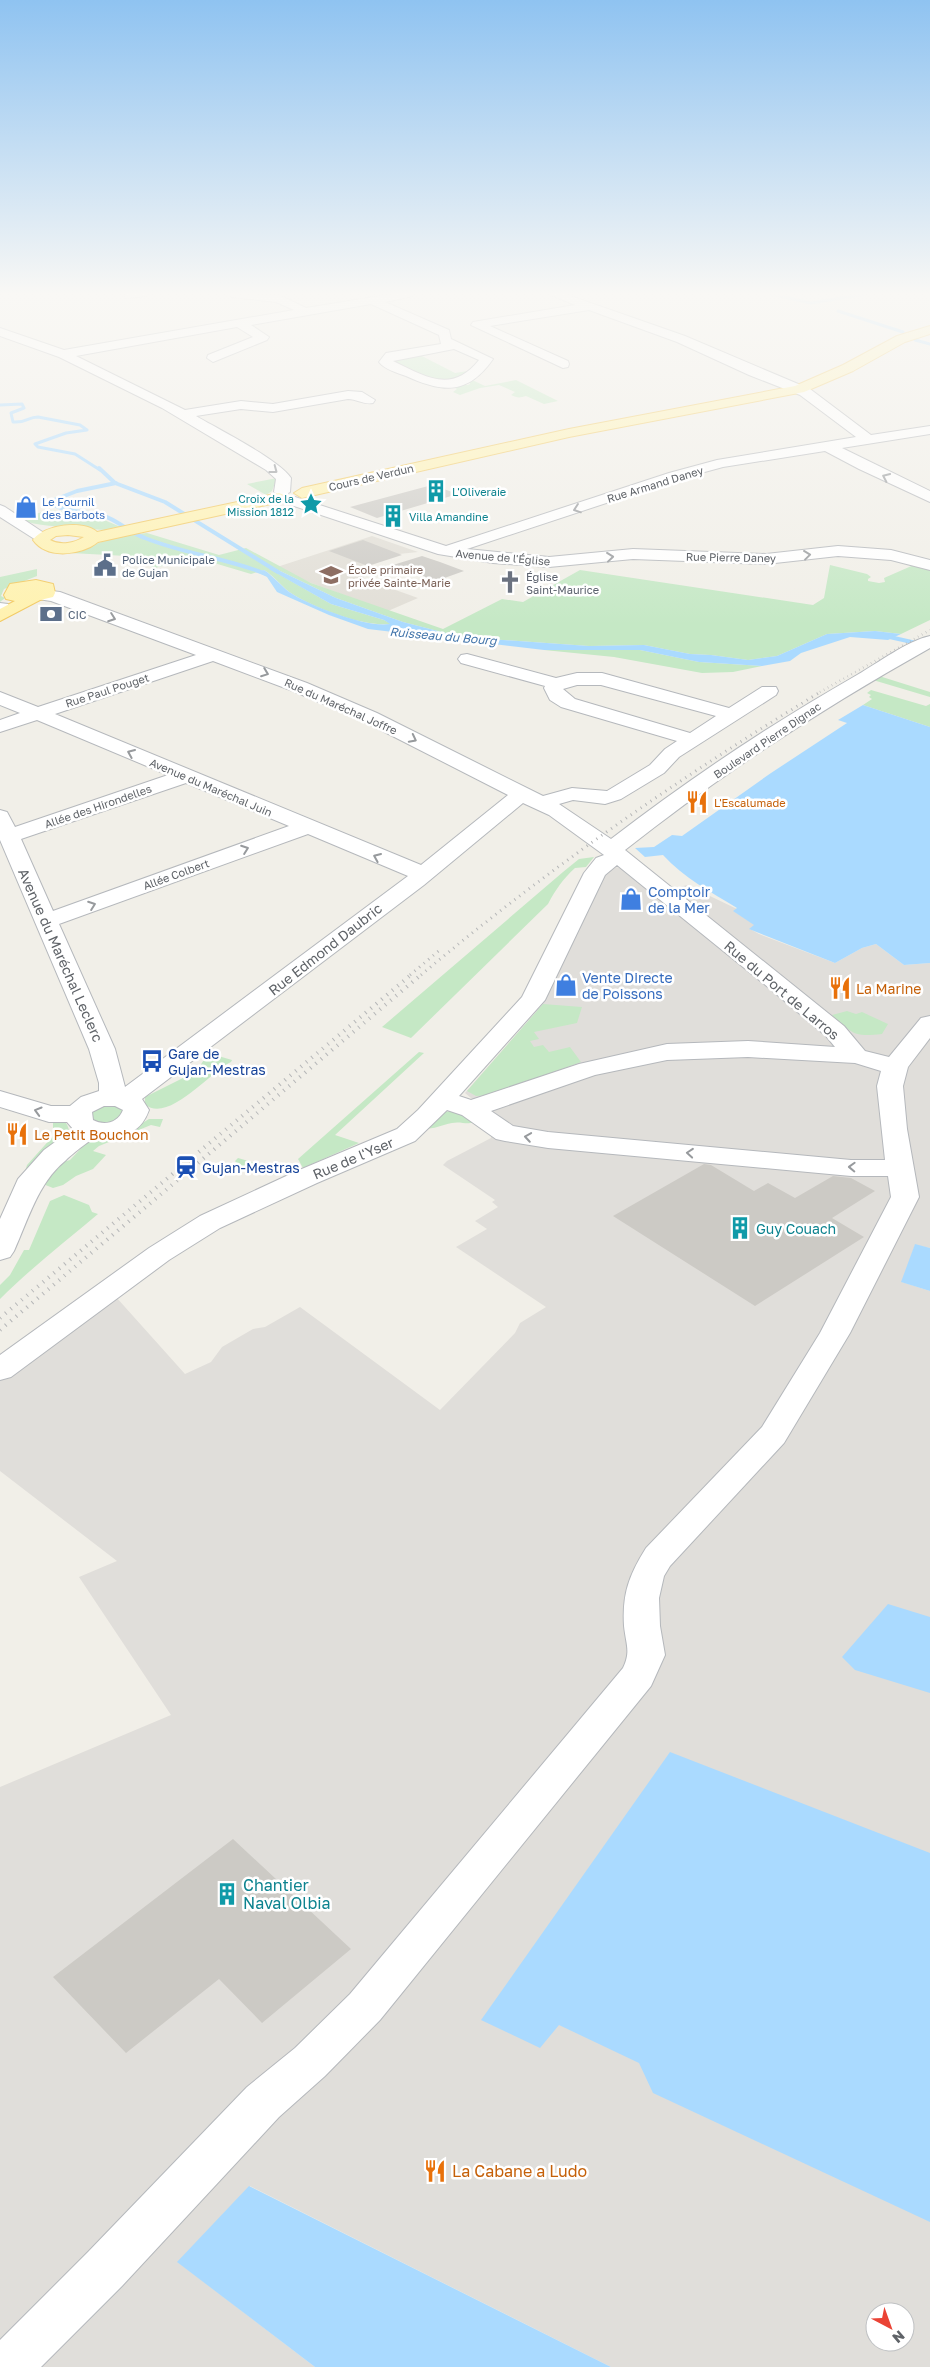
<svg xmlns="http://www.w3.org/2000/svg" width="930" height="2367" font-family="'Golos Text',sans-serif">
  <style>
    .industrial { fill: #e0deda; fill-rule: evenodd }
    .education { fill: #e1ded6 }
    .green { fill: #c5e8c5 }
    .water { fill: #aadaff }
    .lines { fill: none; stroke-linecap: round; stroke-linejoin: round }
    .stream-far1 { stroke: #aadaff; stroke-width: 3 }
    .stream { stroke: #aadaff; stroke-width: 4 }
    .building { fill: #cccac5 }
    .minor-casing { stroke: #b5b8bc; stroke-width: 2 }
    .major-casing { stroke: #f2c960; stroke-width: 2 }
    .minor { fill: #fff; fill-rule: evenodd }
    .major { fill: #fff2af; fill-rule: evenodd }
    .rail-far2 { stroke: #b6b7b8; stroke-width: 2.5; stroke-dasharray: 0.5 4; stroke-linecap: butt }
    .rail-far1 { stroke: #b6b7b8; stroke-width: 3; stroke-dasharray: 1 5; stroke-linecap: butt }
    .rail { stroke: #b6b7b8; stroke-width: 4; stroke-dasharray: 1 6; stroke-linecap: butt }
    .oneway { stroke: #979a9d }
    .labels { text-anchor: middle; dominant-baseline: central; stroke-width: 5; stroke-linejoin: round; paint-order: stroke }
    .far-street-label { font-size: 11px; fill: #5f6368; stroke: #fff }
    .far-culture-label { font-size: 11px; fill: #0d838f; stroke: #fff; text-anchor: start }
    .far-shop-label { font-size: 11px; fill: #366cbe; stroke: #fff; text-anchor: start }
    .far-service-label { font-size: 11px; fill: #4e5e75; stroke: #fff; text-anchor: start }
    .far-education-label { font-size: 11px; fill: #785e54; stroke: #fff; text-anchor: start }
    .far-worship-label { font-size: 11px; fill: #5b616d; stroke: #fff; text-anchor: start }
    .far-food-label { font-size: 11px; fill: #c56008; stroke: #fff; text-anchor: start }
    .far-water-label { font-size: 12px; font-style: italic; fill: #4174aa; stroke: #fff }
    .shop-label { font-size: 14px; fill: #366cbe; stroke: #fff; text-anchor: start }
    .street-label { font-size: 14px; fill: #5f6368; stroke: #fff }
    .food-label { font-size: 14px; fill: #c56008; stroke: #fff; text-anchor: start }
    .transit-label { font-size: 14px; fill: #164399; stroke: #fff; text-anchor: start }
    .culture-label { font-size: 14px; fill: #0d838f; stroke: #fff; text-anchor: start }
    .near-culture-label { font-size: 16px; fill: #0d838f; stroke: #fff; text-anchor: start }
    .near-food-label { font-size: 16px; fill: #c56008; stroke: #fff; text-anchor: start }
  </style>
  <rect width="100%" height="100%" fill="#f1efe8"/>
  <path class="industrial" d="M613,867L624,868L655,893L687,885L737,909L734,911L755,925L750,929L759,934L835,963L862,948L876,944L904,965L930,963V1248L915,1245L902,1282L930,1291V2367H611L250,2186L178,2262L315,2367H0V1787L171,1715L79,1577L117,1561L0,1471V1371L116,1297L185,1374L211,1362L222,1347L253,1329L265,1327L300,1307L440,1410L515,1333L520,1323L546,1307L456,1247L487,1229L475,1221L498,1207L492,1202L495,1200L443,1165L447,1161L491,1138L490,1114L465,1093L543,1004L573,930L599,879ZM875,2312H905V2342H875Z"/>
  <path class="education" d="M372,536L418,552L399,554L362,566L374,572L362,578L418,598L388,611L311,583L277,567Z"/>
  <path class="green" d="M416,353L455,373L468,371L462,379C432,384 416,374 390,362Z
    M470,379L485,386L516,380L558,401L544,404L526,396C520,398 517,398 511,395L515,392L499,385L480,388L460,395L453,392L457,389L446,384L468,385L470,384Z
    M277,478L272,491L266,495L247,484Z
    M49,510L95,516L123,528C108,532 96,529 80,528C59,526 39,527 18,519Z
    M147,533L219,555L246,548L311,583L443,629L502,599L523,602L580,570L813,605L824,598L830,565L867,574L871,577L868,579V581L879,583L885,582L884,578L916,564L930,568V620L901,634L875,631L827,634L777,656L748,660L711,655L690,654L644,645L589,646L461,637L403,622L336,598L274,568L270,569L331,604L384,620L391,624C364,627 317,609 294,595C282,588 276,577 264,570L251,574L194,557L155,568L126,556L71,553L118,536Z
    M37,569V576L4,589L1,596L5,598L0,602V577Z
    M544,650H640L699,662L762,666L733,672L702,673L614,657Z
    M879,676L930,692V697L873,680Z
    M871,690L926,706L930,704V727L863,705L872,699L869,697L871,695L867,693Z
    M594,857L586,867L575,868C563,879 556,889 548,904L411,1038L382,1027L563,872L579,859Z
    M543,1004L582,1007L577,1023L534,1032L539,1039L530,1041L534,1047L543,1045L549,1052L570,1047L581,1062L492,1095L476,1096L467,1091Z
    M847,1011L856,1014L862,1012L888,1024L882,1034C853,1037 853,1034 832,1015Z
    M419,1052L424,1053L335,1135L359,1143L303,1168L298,1159Z
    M208,1053L232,1060L231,1062C211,1071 167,1125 145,1104V1097L197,1071Z
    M116,1105L125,1110L118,1121L105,1124L93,1121L92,1110L96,1107Z
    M451,1111L461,1112L476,1122C467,1125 460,1121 452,1123C442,1125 434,1129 424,1129L443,1112Z
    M53,1118C65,1120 68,1122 70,1135L24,1175L27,1165L53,1136Z
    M149,1119H163L160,1127L151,1125L99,1146L93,1151L106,1155L93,1169L76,1176L63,1185L53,1188L43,1184L53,1165L70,1160L89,1140L124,1134Z
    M238,1158L289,1173C273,1176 246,1176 235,1161Z
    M64,1195L89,1205L92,1212L98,1214C65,1242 31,1268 0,1299V1285L10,1275L24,1250H29L50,1201Z"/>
  <path class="water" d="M274,568L336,598L403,622L461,637L589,646L644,645L690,654L711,655L748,660L777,656L827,634L875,631L901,634L888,640L850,637L801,653L790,661L762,666L699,662L640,650H544L368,629L329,615L277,592L267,577L257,572L264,570C275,577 282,588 294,595C314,607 367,628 390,624L384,620L331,604L269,569Z
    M863,705L930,727V963L904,965L876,944L862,948L835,963L749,929L754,925L733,911L737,908C711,892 684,878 663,855L645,857L635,848L654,847L672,835L682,836L771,773L847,723L838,720Z
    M915,1244L930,1248V1291L901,1282Z
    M888,1604L930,1617V1693L855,1670L842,1657Z
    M670,1752L930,1853V2222L653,2093L639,2063L559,2025L540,2048L481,2020Z
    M249,2186L611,2367H315L177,2262Z"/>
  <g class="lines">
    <path class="stream-far1" d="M771,294L811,303L865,294
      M838,311L903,332
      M915,340L930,344
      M0,405L22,404L24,408L11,413L13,422C28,423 27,417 38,417L80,425L87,430L66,433L35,444L38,447L75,454L100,470"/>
    <path class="stream" d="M99,468L115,483L165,502L278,572
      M116,483L77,491L49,502C66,514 85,510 104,516C119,521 130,533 145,538C184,554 227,558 266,574
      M885,636L930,646"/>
  </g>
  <path class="building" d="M432,485L458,494L377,518L350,507Z
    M363,540L402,555L368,566L329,551Z
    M422,556L440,562L464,571L436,581L393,565Z
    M704,1164L711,1165L754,1191L768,1183L795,1198L833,1176L851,1178L875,1191L832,1218L864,1237L755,1306L613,1216Z
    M233,1839L351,1949L262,2023L219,1979L126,2053L53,1977Z"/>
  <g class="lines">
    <defs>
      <path id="minor" d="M126,294H149L147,296L126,298L124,296Z
        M227,294L279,295L306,308L392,294H414L413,296L385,302L449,330L451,339L493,359C468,395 443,393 406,376C397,373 384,369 379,362L386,353L441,344L439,335L371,304L251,325L269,337L267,340L213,362L207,358L208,355L253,337L237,327L76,356L185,410L241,401L273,404L348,391L362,392L375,400L373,403C364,405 357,399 348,399L273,412L241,409L196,416C218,429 278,459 291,478L290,492L282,497L274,492L276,479L266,470L162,408L59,357L0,336V328L64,350L294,310L276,302L232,297ZM454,349L479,360C452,394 426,377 393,361Z
        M549,294H565L685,336L810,389L871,435L930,426V434L842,448L930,491V502L859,469L825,451L723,467L679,479L467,549L549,557L633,549L766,554L838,546L891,550L930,560V570L891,560L838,556L766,564L633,559L549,567L493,563L438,554L285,503L282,500L285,497H295L446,546L669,473L717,460L856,437L800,395L749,375L677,342L589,310L490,326L568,361L569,364L568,367L563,368L471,325L473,322L575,305Z
        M0,505L5,507L50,537L48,540H36L0,517Z
        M44,590L60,592L307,683L377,713L543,796L572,788L607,791L650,765L665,749L677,741L561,707L550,700L544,688L545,686L461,663L458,659L461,655L467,654L556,678L577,673H602L729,708L762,687H776L778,691L776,695L679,757L664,773L621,799L605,804L573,800L559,804L611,839C689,779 771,724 857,675C878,663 907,641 930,636V648C823,708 721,774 625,850L844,1026L865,1051L889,1057L921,1018L930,1016V1038L908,1067L903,1086L907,1129L919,1197L850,1333L784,1443L670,1566L664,1576L659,1598L660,1626L665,1655L651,1686L380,2020L325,2076L279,2117L122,2286L41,2367H0V2340L88,2252L247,2087L295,2048L350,1994L623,1668C631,1651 626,1645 624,1626C622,1594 629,1575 646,1548L762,1427L820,1333L891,1197L888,1176H851L548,1148L505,1141L496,1139L462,1115L447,1110L415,1141L317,1183L220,1228L169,1260L11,1377L0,1380V1355L149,1248L200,1216L297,1171L397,1129L418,1110L522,997L584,873L596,858L604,855L549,815L523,803L424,885L142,1099L149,1110C139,1138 120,1135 96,1138C90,1139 70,1156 65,1161C38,1183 28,1220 14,1251L10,1257L0,1260V1219L18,1179L44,1150L73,1129L67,1122H49L0,1107V1091L51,1106H70L81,1097L99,1091V1083L89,1049L0,840V810L7,812L15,827L168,775L37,720L0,732V720L20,713L0,705V692L38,707L196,655L51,601L38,599L36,595L38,591ZM213,661L293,691L363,721L508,795L421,865L55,714ZM577,685H601L716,716L690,733L575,699L563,689ZM186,783L289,826L53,911L21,839ZM308,834L408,876L125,1087L115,1049L59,924ZM617,865L769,988L826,1036L835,1047L748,1041L667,1044L579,1064L471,1100L459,1096L545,1000L605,875ZM748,1057L855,1063L881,1071L877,1086L885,1160H851L548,1132L513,1126L491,1111L595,1075L667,1060ZM104,1106H115L123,1110C118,1123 104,1126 93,1120L92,1112Z
        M0,603L8,604L11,608L8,612L0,613Z"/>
      <path id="major" d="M930,326V334L905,342L853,371L804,392L569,437L302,498L294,493L302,488L569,429L795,386L843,365L897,336Z
        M279,493L284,495L287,498L284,501L98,542C82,555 47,560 33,540C44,524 85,520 97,532ZM68,535L84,537C74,543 61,546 50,540L56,536Z
        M36,580L53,584L55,593L53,597L40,600L0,621V609L15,601L6,599L4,595L10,584Z"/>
    </defs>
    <use href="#minor" class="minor-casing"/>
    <use href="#major" class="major-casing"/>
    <use href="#minor" class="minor"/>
    <use href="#major" class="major"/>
    <path class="rail-far2" d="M820,692L930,630"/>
    <path class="rail-far1" d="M410,975L441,949
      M421,975C547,869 682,776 822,691"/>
    <path class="rail" d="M0,1318L412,974
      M0,1330L422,974"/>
  </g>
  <defs><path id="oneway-chevron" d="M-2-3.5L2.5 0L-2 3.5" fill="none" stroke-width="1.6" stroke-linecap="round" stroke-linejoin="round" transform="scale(1.25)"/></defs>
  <g class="oneway">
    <use href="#oneway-chevron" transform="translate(274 470) rotate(37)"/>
    <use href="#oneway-chevron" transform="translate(886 477) rotate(-155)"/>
    <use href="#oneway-chevron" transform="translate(577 509) rotate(161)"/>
    <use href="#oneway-chevron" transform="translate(807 555) rotate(-7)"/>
    <use href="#oneway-chevron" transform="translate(610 557) rotate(-6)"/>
    <use href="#oneway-chevron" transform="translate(112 618) rotate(20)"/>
    <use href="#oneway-chevron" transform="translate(265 673) rotate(21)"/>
    <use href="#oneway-chevron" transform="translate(413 739) rotate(27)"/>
    <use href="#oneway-chevron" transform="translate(131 753) rotate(-157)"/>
    <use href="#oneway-chevron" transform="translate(245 849) rotate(-20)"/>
    <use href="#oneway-chevron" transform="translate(377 857) rotate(-157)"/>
    <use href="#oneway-chevron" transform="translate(92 905) rotate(-20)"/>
    <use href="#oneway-chevron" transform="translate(38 1111) rotate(-164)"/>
    <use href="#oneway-chevron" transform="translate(528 1137) rotate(-171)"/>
    <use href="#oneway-chevron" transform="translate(690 1153) rotate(-175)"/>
    <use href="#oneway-chevron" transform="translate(852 1167) rotate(-178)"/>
  </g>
  <linearGradient id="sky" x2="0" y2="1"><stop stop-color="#8fc3f1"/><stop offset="0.47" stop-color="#f9f8f5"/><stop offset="1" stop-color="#f9f8f5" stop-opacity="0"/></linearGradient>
  <rect width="930" height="625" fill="url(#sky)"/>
  <defs>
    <symbol id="building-bare" viewBox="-9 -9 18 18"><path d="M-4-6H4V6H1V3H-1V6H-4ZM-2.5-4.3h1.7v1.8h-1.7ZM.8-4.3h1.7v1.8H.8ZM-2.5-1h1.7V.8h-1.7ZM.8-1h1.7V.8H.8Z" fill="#0f9aa8" stroke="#fff" stroke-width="2.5" paint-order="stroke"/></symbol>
    <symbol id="sight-bare" viewBox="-9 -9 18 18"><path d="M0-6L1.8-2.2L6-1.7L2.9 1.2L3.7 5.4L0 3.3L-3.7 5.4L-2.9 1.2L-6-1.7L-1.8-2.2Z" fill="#0f9aa8" stroke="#fff" stroke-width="2.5" paint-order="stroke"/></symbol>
    <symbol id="shop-bare" viewBox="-9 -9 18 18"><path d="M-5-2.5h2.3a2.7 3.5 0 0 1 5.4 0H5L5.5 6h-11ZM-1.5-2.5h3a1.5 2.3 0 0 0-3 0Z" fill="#3f7fe0" stroke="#fff" stroke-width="2.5" paint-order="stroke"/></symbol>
    <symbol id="civic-bare" viewBox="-9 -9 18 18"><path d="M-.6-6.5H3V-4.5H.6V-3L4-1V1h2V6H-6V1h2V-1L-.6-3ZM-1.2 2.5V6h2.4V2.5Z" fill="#5c6f8a" stroke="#fff" stroke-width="2.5" paint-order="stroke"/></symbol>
    <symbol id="school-bare" viewBox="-9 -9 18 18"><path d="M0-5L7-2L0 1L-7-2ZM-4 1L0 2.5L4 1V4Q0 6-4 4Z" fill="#8d6e63" stroke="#fff" stroke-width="2.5" paint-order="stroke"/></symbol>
    <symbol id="church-bare" viewBox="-9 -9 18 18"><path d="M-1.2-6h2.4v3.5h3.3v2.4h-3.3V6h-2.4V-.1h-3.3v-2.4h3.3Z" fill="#6b7280" stroke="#fff" stroke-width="2.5" paint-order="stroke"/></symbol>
    <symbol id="bank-bare" viewBox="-9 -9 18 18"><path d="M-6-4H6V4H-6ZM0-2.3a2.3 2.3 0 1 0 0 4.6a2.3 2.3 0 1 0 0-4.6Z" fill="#5c6f8a" stroke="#fff" stroke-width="2.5" paint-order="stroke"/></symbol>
    <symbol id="restaurant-bare" viewBox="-9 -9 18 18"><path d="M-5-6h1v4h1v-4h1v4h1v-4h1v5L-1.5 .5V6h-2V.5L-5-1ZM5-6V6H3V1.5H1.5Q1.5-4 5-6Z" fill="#e8710a" stroke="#fff" stroke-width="2.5" paint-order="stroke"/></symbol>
    <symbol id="bus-bare" viewBox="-9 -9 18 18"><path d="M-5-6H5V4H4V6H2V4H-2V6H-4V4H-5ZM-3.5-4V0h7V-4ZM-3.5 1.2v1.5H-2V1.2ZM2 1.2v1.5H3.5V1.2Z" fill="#1a4fb4" stroke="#fff" stroke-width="2.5" paint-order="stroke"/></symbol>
    <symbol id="station-bare" viewBox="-9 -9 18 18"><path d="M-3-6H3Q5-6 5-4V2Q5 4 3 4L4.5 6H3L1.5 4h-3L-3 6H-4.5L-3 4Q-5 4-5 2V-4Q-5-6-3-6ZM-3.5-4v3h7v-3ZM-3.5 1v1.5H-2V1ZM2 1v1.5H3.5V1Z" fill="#1a4fb4" stroke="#fff" stroke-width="2.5" paint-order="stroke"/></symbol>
  </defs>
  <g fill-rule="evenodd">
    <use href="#building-bare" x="420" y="475" width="32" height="32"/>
    <use href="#sight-bare" x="295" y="488" width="32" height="32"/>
    <use href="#shop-bare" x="10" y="491" width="32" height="32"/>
    <use href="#building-bare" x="377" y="500" width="32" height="32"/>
    <use href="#civic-bare" x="89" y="549" width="32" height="32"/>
    <use href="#school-bare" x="315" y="559" width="32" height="32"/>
    <use href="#church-bare" x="494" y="566" width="32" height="32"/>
    <use href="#bank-bare" x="35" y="598" width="32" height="32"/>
    <use href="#restaurant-bare" x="681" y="786" width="32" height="32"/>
    <use href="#shop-bare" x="615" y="883" width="32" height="32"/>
    <use href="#shop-bare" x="550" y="969" width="32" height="32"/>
    <use href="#restaurant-bare" x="824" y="972" width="32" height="32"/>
    <use href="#bus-bare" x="136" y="1045" width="32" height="32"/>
    <use href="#restaurant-bare" x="1" y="1118" width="32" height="32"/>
    <use href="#station-bare" x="170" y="1151" width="32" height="32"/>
    <use href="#building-bare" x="724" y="1212" width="32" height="32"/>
    <use href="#building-bare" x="211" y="1878" width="32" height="32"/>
    <use href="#restaurant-bare" x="419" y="2155" width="32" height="32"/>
  </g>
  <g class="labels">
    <g class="far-street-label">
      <text transform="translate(371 477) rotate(-13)">Cours de Verdun</text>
      <text transform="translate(655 484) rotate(-17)">Rue Armand Daney</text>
      <text transform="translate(503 557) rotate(5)">Avenue de l'Église</text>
      <text transform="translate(731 557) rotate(1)">Rue Pierre Daney</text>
      <text transform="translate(107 690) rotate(-18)">Rue Paul Pouget</text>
      <text transform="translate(341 706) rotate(24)">Rue du Maréchal Joffre</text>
      <text transform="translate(767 740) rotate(-34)">Boulevard Pierre Dignac</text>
      <text transform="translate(211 787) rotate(23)">Avenue du Maréchal Juin</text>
      <text transform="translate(98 806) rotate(-19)">Allée des Hirondelles</text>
      <text transform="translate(176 874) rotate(-20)">Allée Colbert</text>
    </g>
    <g class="far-culture-label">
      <text x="452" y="491">L'Oliveraie</text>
      <text x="294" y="498" text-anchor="end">Croix de la<tspan x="294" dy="13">Mission 1812</tspan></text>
      <text x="409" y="516">Villa Amandine</text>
    </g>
    <g class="far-shop-label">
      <text x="42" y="501">Le Fournil<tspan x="42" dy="13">des Barbots</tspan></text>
    </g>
    <g class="far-service-label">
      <text x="122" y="559">Police Municipale<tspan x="122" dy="13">de Gujan</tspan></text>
      <text x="68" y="614">CIC</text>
    </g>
    <g class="far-education-label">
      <text x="348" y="569">École primaire<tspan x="348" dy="13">privée Sainte-Marie</tspan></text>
    </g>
    <g class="far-worship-label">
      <text x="526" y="576">Église<tspan x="526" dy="13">Saint-Maurice</tspan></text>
    </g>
    <g class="far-food-label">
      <text x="714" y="802">L'Escalumade</text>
    </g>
    <g class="far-water-label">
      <text transform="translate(443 636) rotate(5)">Ruisseau du Bourg</text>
    </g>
    <g class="shop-label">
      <text x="648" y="891">Comptoir<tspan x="648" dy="16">de la Mer</tspan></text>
      <text x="582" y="977">Vente Directe<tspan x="582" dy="16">de Poissons</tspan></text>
    </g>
    <g class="street-label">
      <text transform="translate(325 949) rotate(-38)">Rue Edmond Daubric</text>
      <text transform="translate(61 955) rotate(66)">Avenue du Maréchal Leclerc</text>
      <text transform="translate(782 990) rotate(40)">Rue du Port de Larros</text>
      <text transform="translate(353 1158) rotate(-23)">Rue de l'Yser</text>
    </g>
    <g class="food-label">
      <text x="856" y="988">La Marine</text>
      <text x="34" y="1134">Le Petit Bouchon</text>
    </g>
    <g class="transit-label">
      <text x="168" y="1053">Gare de<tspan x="168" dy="16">Gujan-Mestras</tspan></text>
      <text x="202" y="1167">Gujan-Mestras</text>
    </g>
    <g class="culture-label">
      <text x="756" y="1228">Guy Couach</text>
    </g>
    <g class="near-culture-label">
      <text x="243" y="1885">Chantier<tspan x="243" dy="18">Naval Olbia</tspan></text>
    </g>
    <g class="near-food-label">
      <text x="452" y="2171">La Cabane a Ludo</text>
    </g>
  </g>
  <g transform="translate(890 2327) rotate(139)"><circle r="24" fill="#ffffff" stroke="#bfc1c3"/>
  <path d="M0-4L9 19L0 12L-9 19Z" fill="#ea4335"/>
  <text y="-8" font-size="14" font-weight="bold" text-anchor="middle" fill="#5f6368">N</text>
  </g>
</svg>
